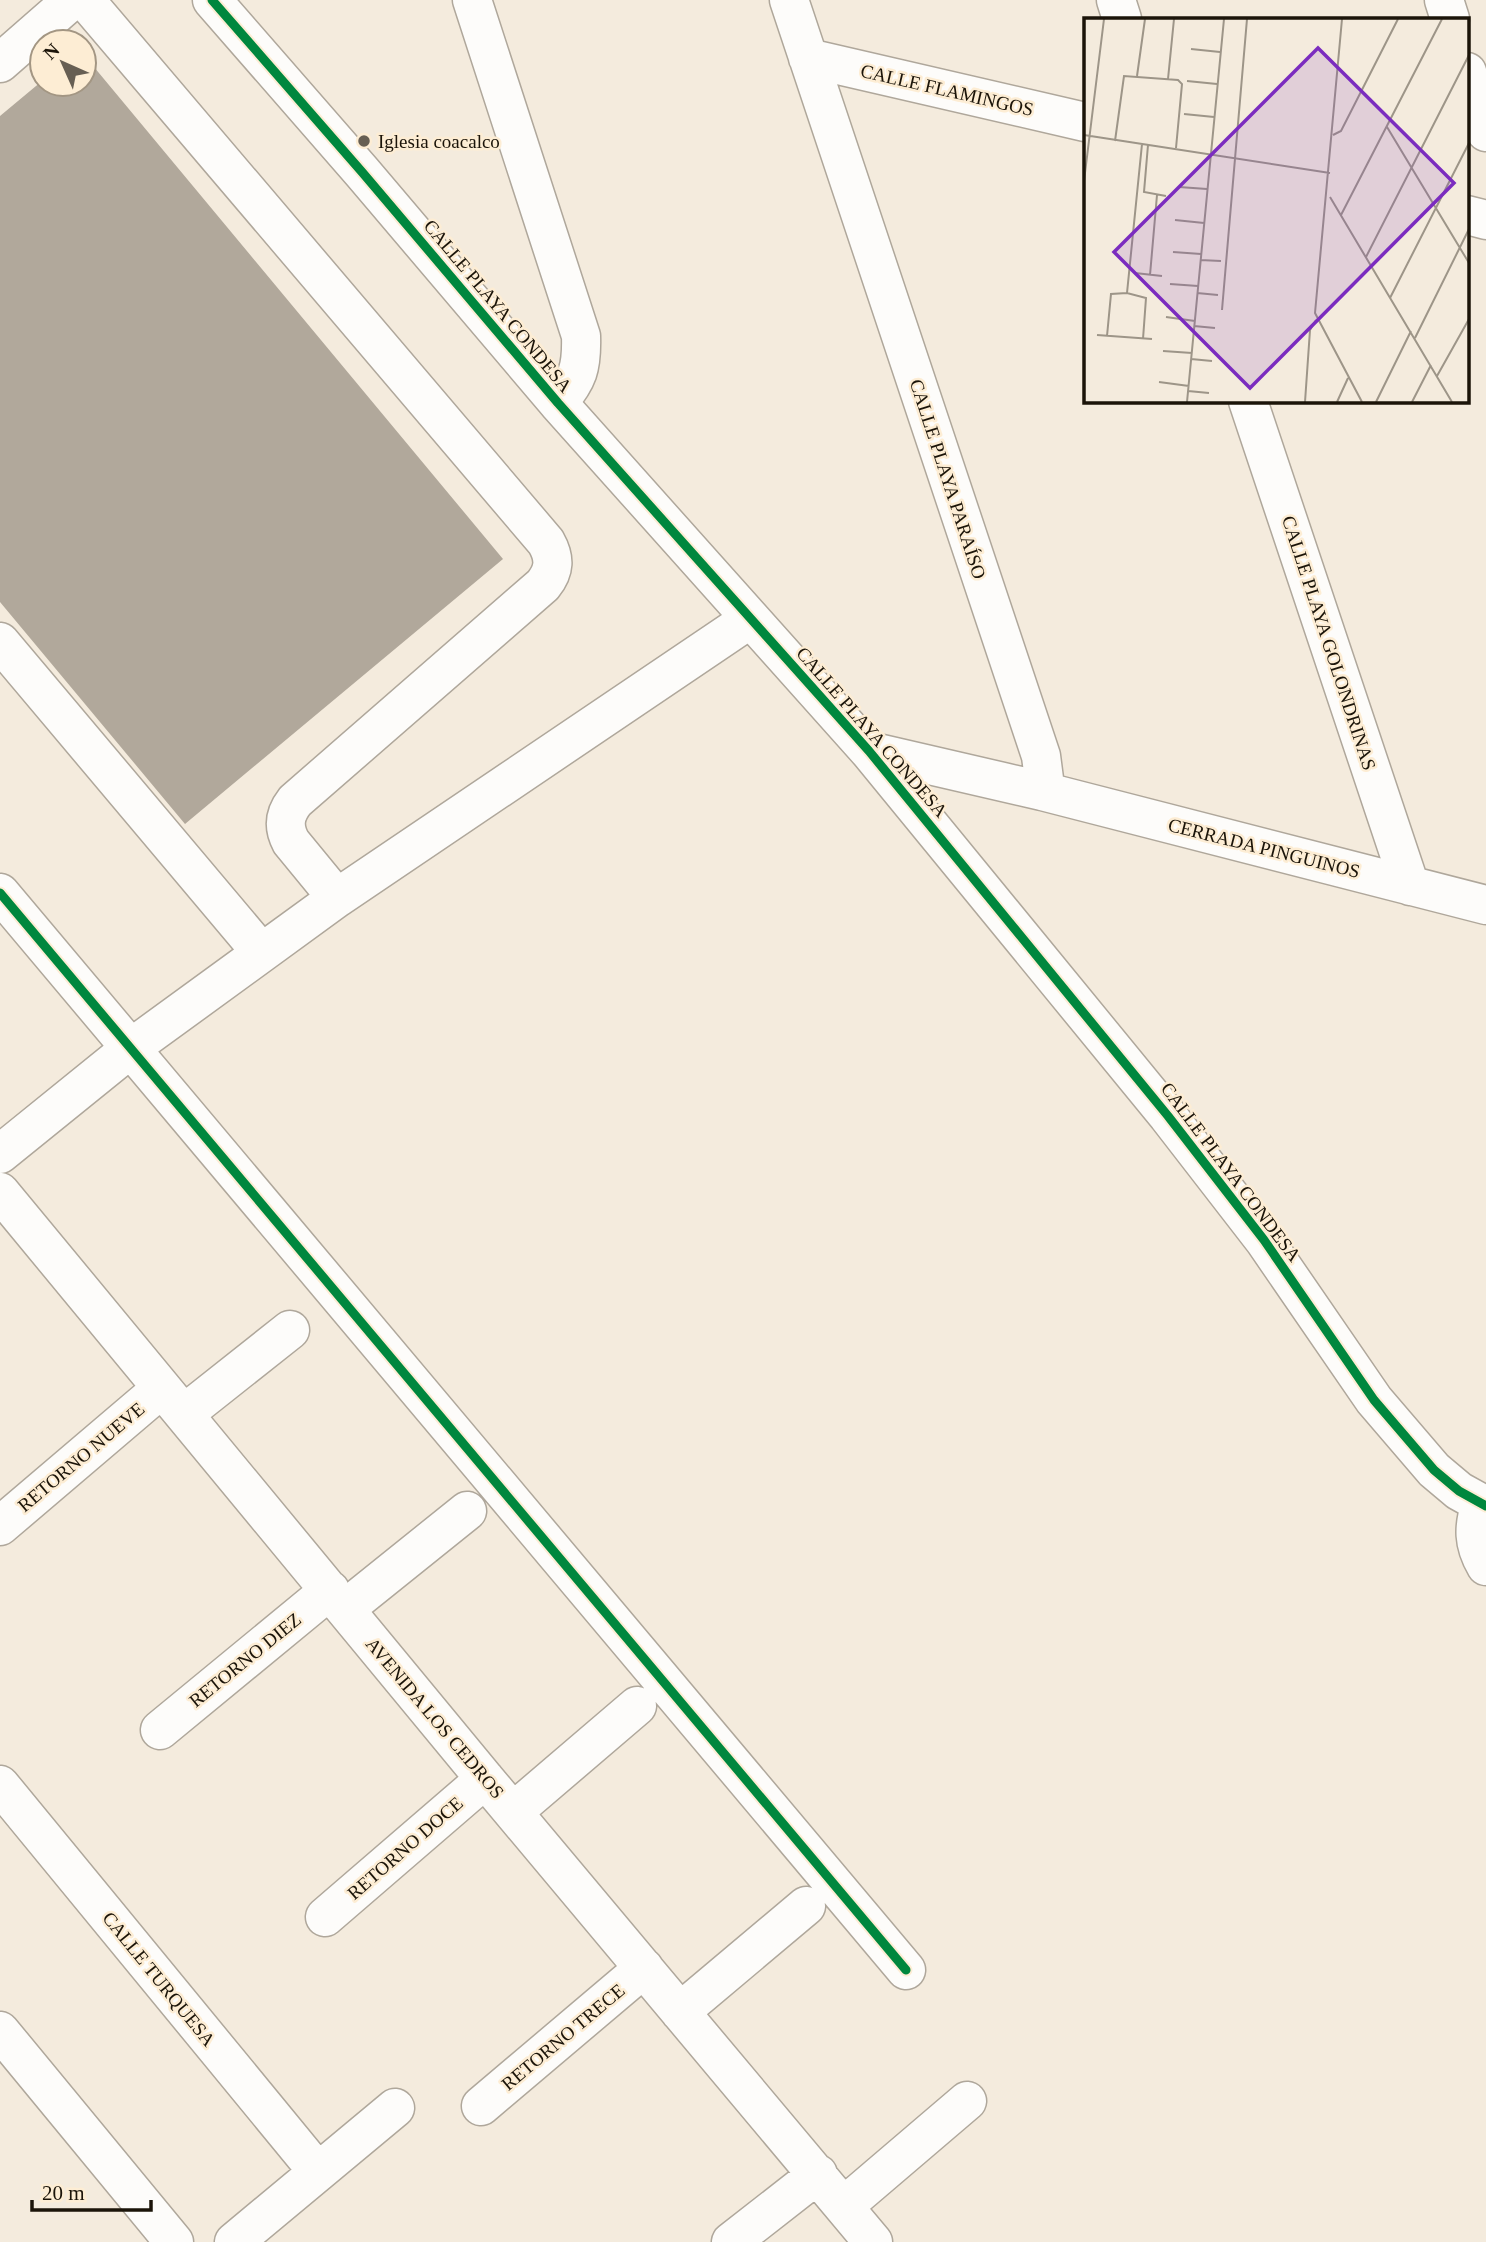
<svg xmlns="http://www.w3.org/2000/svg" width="1486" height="2242" font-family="Georgia,serif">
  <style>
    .building { fill: #b1a89b }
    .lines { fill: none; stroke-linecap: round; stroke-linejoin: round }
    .minor-casing { stroke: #afa79b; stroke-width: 41 }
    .minor { stroke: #fdfcfa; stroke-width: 38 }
    .cycleway-casing { stroke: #fdedd4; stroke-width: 13 }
    .cycleway { stroke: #00873e; stroke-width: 9 }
    .poi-dot { fill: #675f53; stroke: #fdedd4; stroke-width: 2.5 }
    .labels { text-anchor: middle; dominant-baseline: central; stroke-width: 5; stroke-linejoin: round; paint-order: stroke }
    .street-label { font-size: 19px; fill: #1b1409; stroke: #fdedd4 }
    .poi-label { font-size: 19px; fill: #1b1409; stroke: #fdedd4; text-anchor: start }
    .inset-road { fill: none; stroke: #9d9588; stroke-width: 2 }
    .view { fill: #7b2cbf; fill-opacity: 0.15; stroke: #7b2cbf; stroke-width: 3.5 }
    .inset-edge { fill: none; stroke: #1b1409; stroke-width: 3.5 }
  </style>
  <rect width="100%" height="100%" fill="#f4ebdd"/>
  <path class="building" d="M84,55L503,559L185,824L0,602V116L42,81V84H84Z"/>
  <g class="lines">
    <defs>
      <path id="minor" d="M85,0L546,542C555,558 555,570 543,585L295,801C284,815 283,827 291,842L337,898
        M212,0L362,172L558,403L869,751L1168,1116L1264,1240L1374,1400L1434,1470L1459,1491L1486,1506
        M472,0L581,336C582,368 578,379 558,403
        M789,0L1041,756L1044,779L1042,791
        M1116,0L1122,19
        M1444,0L1450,19
        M808,58L1085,122
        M0,63L72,0
        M1467,72L1486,132
        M1467,215L1486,220
        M1248,401L1410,886
        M0,642L261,952
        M869,751L1042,791L1486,905
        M0,893L906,1970
        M0,1154L131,1048L337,898L750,619
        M0,1192L485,1779L873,2242
        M184,1414L290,1330
        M1481,1503C1473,1527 1473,1544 1486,1566
        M0,1526L162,1388
        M345,1609L467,1511
        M160,1730L330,1590
        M0,1785L318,2172
        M513,1812L637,1706
        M325,1917L485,1779
        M680,2012L806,1906
        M0,2031L174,2242
        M481,2106L644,1968
        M844,2206L967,2101
        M234,2242L395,2108
        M731,2242L818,2174"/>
    </defs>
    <use href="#minor" class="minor-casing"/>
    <use href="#minor" class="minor"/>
    <defs>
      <path id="cycleway" d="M212,0L362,172L558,403L869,751L1168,1116L1264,1240L1374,1400L1434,1470L1459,1491L1486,1506
        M0,893L906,1970"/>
    </defs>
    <use href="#cycleway" class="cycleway-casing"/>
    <use href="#cycleway" class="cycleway"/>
  </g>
  <circle class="poi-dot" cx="364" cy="141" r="7"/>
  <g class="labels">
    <g class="street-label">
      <text transform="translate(947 90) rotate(13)">CALLE FLAMINGOS</text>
      <text transform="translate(498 306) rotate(50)">CALLE PLAYA CONDESA</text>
      <text transform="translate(948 479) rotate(72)">CALLE PLAYA PARAÍSO</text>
      <text transform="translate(1329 643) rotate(72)">CALLE PLAYA GOLONDRINAS</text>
      <text transform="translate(872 732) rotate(49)">CALLE PLAYA CONDESA</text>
      <text transform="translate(1264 848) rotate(14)">CERRADA PINGUINOS</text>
      <text transform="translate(1231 1172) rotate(53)">CALLE PLAYA CONDESA</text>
      <text transform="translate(81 1457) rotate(-40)">RETORNO NUEVE</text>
      <text transform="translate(245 1660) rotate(-39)">RETORNO DIEZ</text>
      <text transform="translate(435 1718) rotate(50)">AVENIDA LOS CEDROS</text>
      <text transform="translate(405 1848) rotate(-41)">RETORNO DOCE</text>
      <text transform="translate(159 1979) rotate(51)">CALLE TURQUESA</text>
      <text transform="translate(563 2037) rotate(-40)">RETORNO TRECE</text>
    </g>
    <g class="poi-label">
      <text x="378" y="141">Iglesia coacalco</text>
    </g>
  </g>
  <g transform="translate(1084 18)">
    <rect width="385" height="385" fill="#f4ebdd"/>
    <path class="inset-road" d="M258,1L231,295L278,384M107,31L136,34M53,58L61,1M84,61L90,1M103,63L133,66M100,96L130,99M303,109L385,245M0,117L246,155M249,117L257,113L314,1M31,123L40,58L94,62L98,66L92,130M64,127L60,174L82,178M0,163L20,1M95,169L123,171M246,179L368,384M257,197L358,1M91,202L120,205M89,234L117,236M282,239L385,37M116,242L137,243M51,255L78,258M66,257L73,177M86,266L114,268M43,275L58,126M113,275L134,277M306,280L385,125M138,292L163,1M82,299L111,303M110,308L131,310M13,317L68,321M23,318L27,276L43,275L62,280L59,321M331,320L385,211M79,333L108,335M107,341L128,343M353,358L385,301M75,364L105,368M104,373L125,375M103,384L140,1M221,384L226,312L232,302M253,384L264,360M292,384L327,313M328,384L347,347"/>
    <path class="view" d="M234,30L370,165L166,370L30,234Z"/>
    <rect width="385" height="385" class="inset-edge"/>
  </g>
  <g transform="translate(63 63) rotate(315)"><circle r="33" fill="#fdedd4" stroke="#a39683" stroke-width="2"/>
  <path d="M0-5L12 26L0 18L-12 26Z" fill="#675f53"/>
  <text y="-10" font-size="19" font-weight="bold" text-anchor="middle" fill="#1b1409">N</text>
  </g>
  <path d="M32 2200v10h119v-10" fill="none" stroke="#1b1409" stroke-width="3.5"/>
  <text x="42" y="2200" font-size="21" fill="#1b1409" stroke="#fdedd4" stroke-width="5" paint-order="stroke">20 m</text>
</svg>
